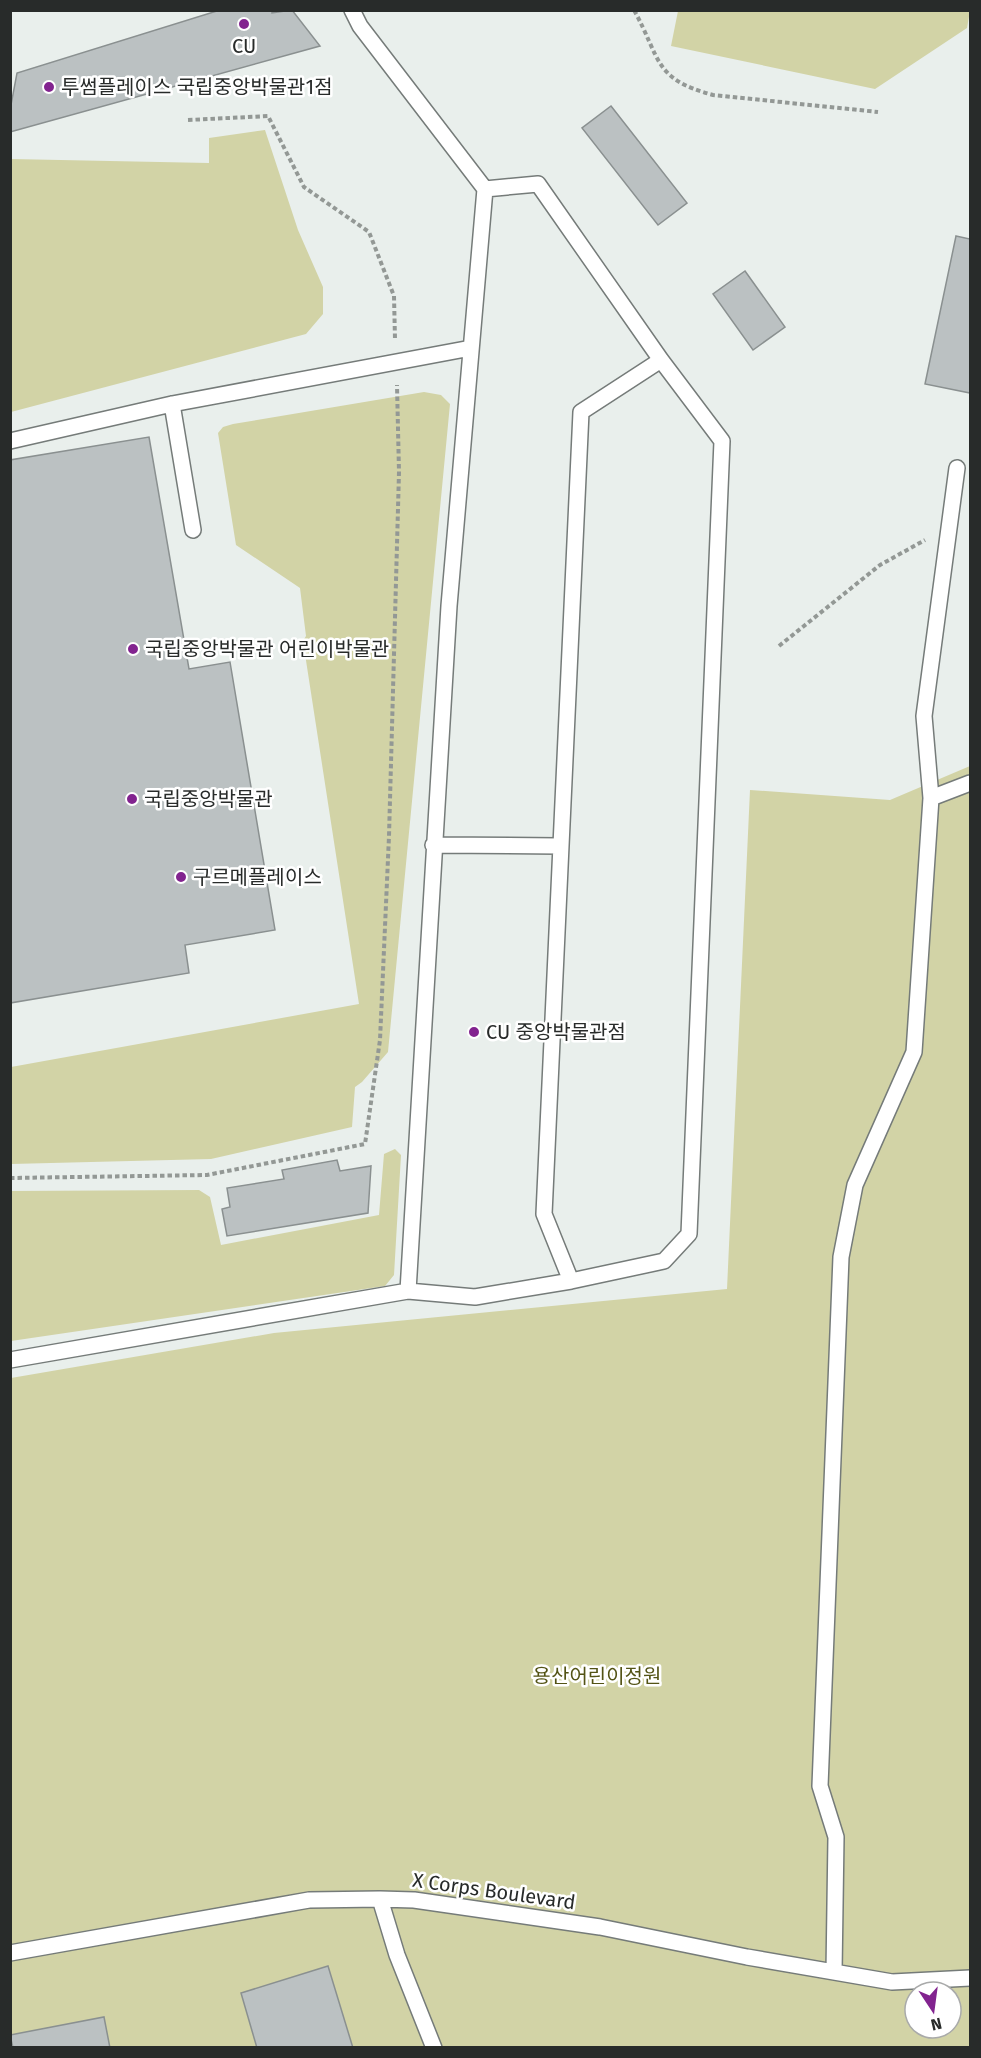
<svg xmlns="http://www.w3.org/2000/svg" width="981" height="2058" font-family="'Fira Sans','Noto Sans KR',sans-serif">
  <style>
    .green { fill: #d2d3a6; fill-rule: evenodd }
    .building { fill: #bbc1c2; stroke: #8a9090; stroke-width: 1.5 }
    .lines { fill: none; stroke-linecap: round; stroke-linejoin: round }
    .lane-casing { stroke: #757b79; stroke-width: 18 }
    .path { stroke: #939895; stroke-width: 4; stroke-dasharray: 4.5 3; stroke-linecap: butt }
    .lane { stroke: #fff; stroke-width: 15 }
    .poi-dot { fill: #82238f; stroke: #fff; stroke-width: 2 }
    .labels { text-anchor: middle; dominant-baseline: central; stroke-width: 5; stroke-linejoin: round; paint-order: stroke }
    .poi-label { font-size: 20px; fill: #282b2a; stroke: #fff; text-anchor: start }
    .park-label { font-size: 20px; fill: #535315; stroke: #fff }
    .street-label { font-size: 20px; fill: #282b2a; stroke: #fff }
  </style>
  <rect width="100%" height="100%" fill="#e9efec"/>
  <path class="green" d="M678,11V10L970,11L967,28L875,89L671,46Z
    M265,130L298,230L323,287V314L306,334L11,412V159L209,163V138Z
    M424,392L441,395L450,404L388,1052L362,1082L355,1087L352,1127L211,1159L11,1164V1067L359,1004L303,641L306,636L300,588L236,545L218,433L223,427L233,424Z
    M970,766V2047L11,2048V1378L274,1333L727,1289L750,790L890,800ZM915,1992H951V2028H915Z
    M395,1149L401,1155L394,1275L385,1286L11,1341V1191L199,1190L210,1197L221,1245L379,1215L384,1154Z"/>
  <path class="building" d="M220,10H272V13L292,10L320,46L10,132V110L17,73Z
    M611,106L687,203L658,225L582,128Z
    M956,236L970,239V393L925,384Z
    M745,271L785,327L753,350L713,294Z
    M149,437L189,669L230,662L275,930L185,945L189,973L10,1003V460Z
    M337,1160L340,1171L371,1166L368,1213L227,1236L222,1209L230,1207L227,1188L284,1179L282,1170Z
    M328,1966L353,2048H257L241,1993Z
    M104,2017L110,2048H13L10,2035Z"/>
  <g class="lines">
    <defs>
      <path id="lane" d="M352,10L360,26L485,189L449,606L408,1291
        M485,189L538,184L661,360L722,441L689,1234L664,1261L571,1281L544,1214L581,412L661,360
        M172,404L193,530
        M10,441L172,404L471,348
        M931,798L924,716L957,468
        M433,845L559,846
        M10,1360L408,1291L475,1297L571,1281
        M380,1899L397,1955L434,2048
        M10,1953L309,1900L380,1899L414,1900L600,1927L747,1957L892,1982L970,1978
        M834,1972L836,1837L820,1786L841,1257L855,1185L914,1052L931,798L970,783"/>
    </defs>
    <use href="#lane" class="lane-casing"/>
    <path class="path" d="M634,10C661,59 653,79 713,95L878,112
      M188,120L268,116L304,187L369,232L394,296L395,339
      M779,646L880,565L925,540
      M10,1178L207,1175L365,1144L380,1040L389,836L399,472L397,385"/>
    <use href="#lane" class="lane"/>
  </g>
  <g class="poi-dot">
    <circle cx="244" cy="24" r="6"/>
    <circle cx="49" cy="87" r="6"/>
    <circle cx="133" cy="649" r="6"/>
    <circle cx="132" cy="799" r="6"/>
    <circle cx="181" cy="877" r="6"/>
    <circle cx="474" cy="1032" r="6"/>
  </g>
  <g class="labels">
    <g class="poi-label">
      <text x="244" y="46" text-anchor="middle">CU</text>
      <text x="61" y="87">투썸플레이스 국립중앙박물관1점</text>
      <text x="145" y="649">국립중앙박물관 어린이박물관</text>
      <text x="144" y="799">국립중앙박물관</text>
      <text x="193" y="877">구르메플레이스</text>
      <text x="486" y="1032">CU 중앙박물관점</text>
    </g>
    <g class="park-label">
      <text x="597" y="1676">용산어린이정원</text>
    </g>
    <g class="street-label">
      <text transform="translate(494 1891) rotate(8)">X Corps Boulevard</text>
    </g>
  </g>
  <rect width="981" height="2058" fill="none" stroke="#282b2a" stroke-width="24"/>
  <g transform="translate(933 2010) rotate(167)"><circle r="28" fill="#ffffff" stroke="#a9aaaa" stroke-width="1.5"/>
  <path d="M0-4.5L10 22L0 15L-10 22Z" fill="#82238f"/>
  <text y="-9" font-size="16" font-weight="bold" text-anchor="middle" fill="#282b2a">N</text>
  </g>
</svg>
